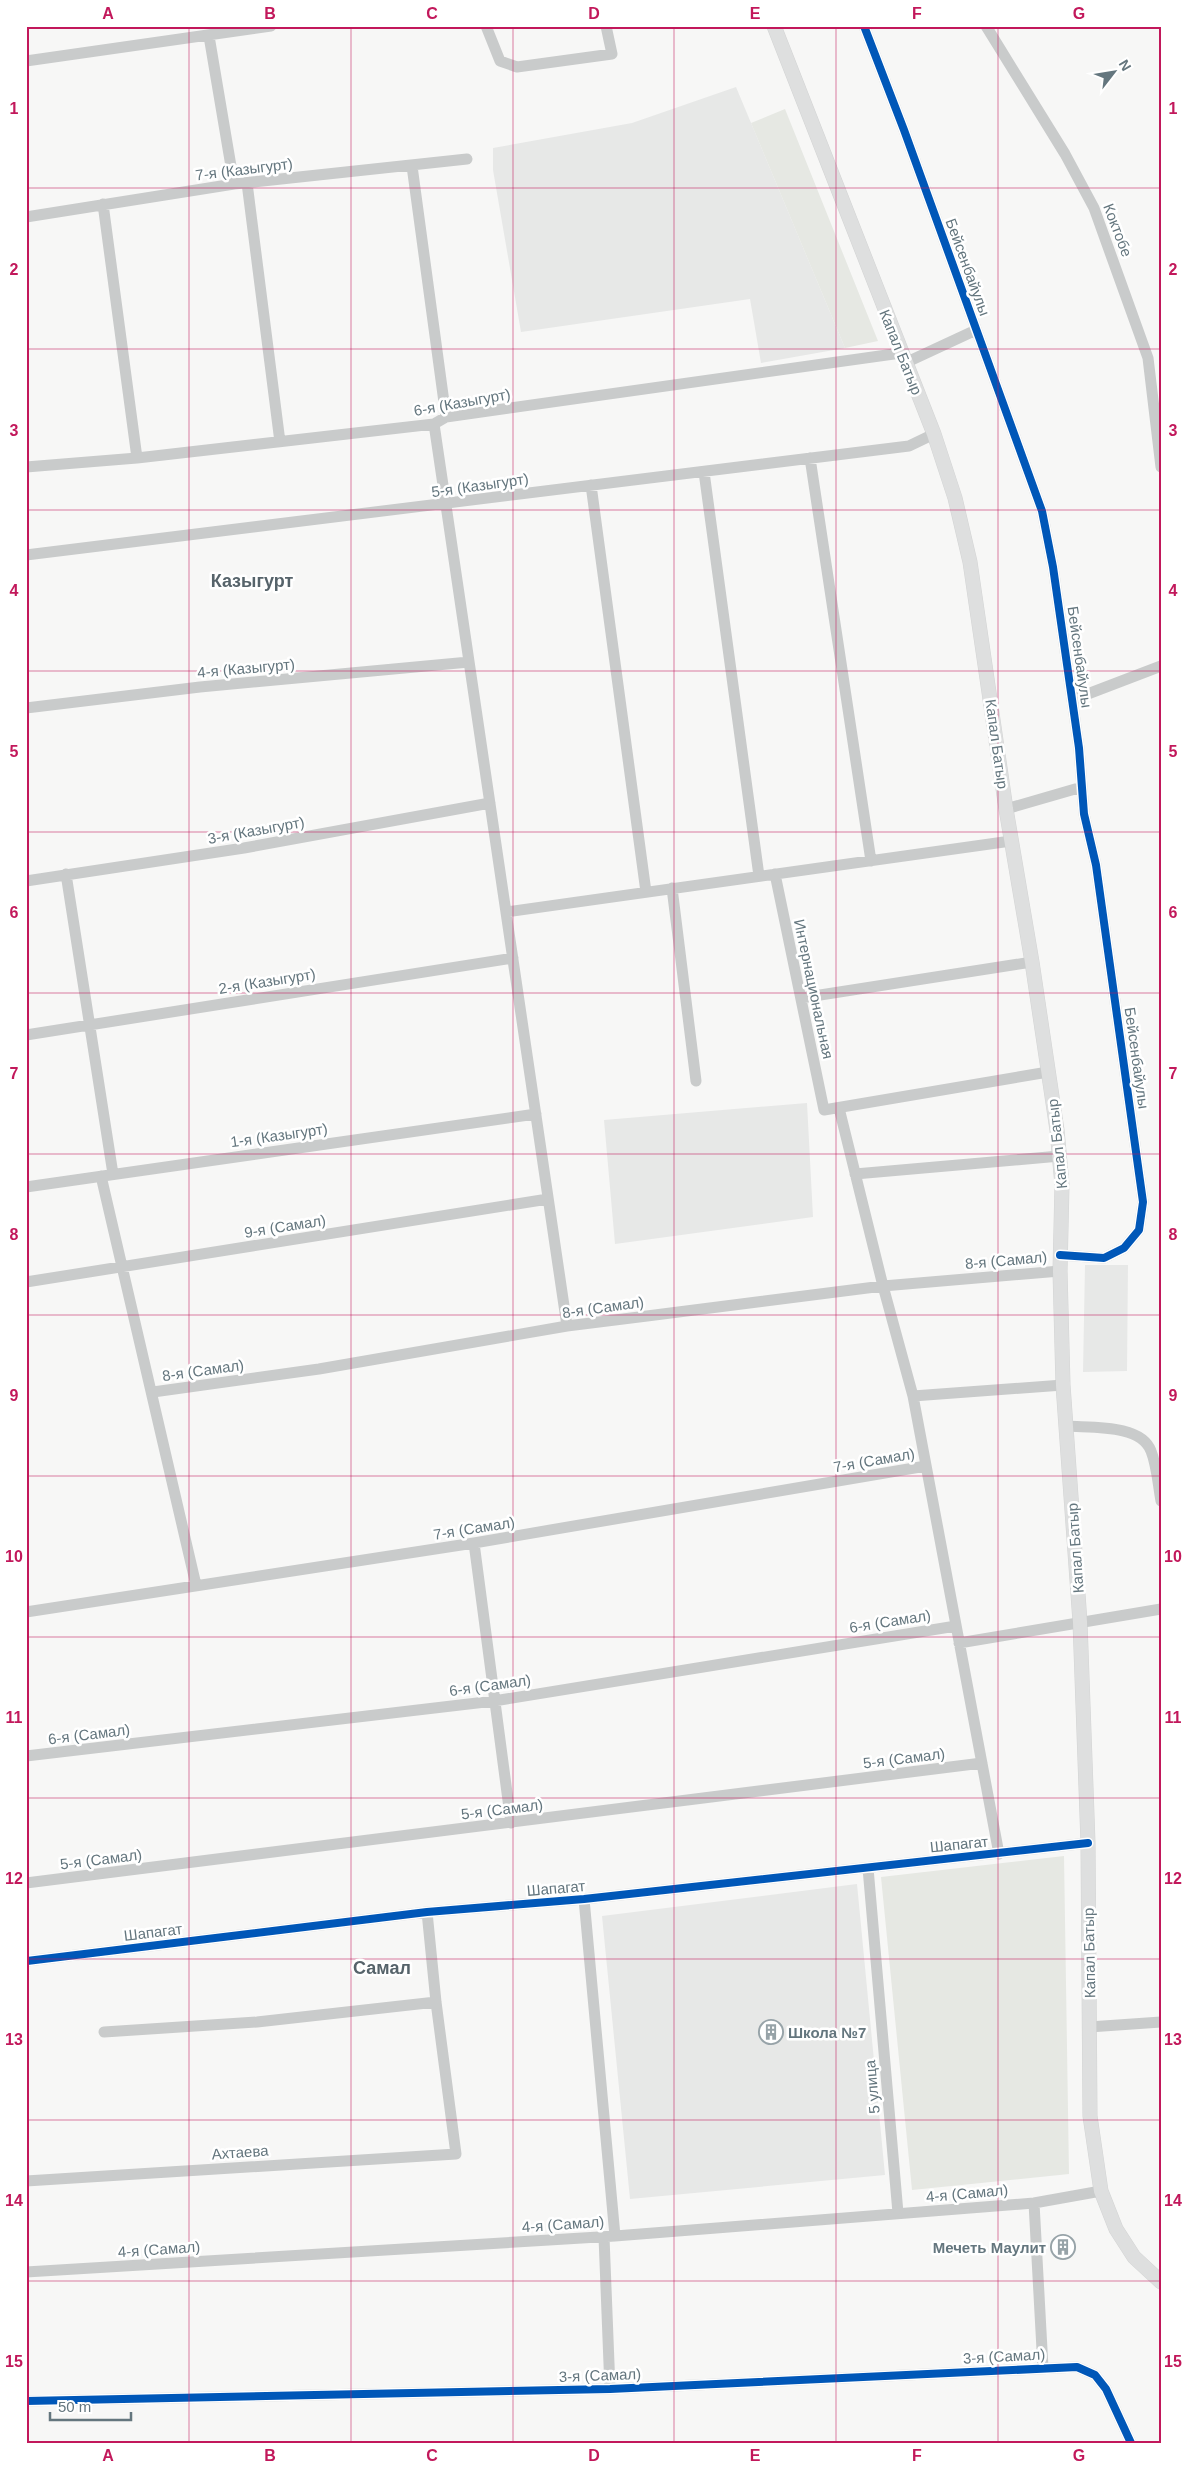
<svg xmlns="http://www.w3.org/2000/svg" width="1187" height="2469" font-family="Helvetica,sans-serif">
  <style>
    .built { fill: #e7e8e7 }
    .green { fill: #e6e8e3 }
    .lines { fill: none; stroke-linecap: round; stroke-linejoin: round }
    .major-casing { stroke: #d3d4d4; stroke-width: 15 }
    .minor { stroke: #c9cbcb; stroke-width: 11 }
    .major { stroke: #dedfdf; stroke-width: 14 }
    .cycleway-casing { stroke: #fff; stroke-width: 11 }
    .cycleway { stroke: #0057b8; stroke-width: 8 }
    .grid { fill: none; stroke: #c2185b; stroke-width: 1; stroke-opacity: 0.55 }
    .labels { text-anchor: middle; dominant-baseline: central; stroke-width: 5; stroke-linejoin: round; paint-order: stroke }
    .street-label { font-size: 15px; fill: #64767e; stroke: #fff }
    .poi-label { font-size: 15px; font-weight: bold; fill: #64767e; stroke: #fff; text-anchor: start }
    .quarter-label { font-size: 18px; font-weight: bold; fill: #56636a; stroke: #fff }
    .neatline { fill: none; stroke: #c2185b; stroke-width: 2 }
    .grid-label { font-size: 16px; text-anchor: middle; font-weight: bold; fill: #c2185b }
  </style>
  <rect width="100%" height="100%" fill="#f7f7f6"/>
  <path class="built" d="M736,87L845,348L761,363L750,299L521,332L493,170V148L632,123Z
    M807,1103L813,1217L615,1244L604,1120Z
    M1085,1265H1128L1127,1371L1083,1372Z
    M857,1884L885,2175L630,2199L602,1916Z"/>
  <path class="green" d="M785,109L878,341L845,348L751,123Z
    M1064,1856L1069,2174L912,2190L881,1877Z"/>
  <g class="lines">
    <defs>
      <path id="major" d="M774,26L934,434L955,498L970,562L1006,809L1032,962L1057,1130L1062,1185L1060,1271L1063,1385L1080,1622L1088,1843L1090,2116L1101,2191L1116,2229L1134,2257L1161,2282"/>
    </defs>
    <use href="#major" class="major-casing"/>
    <path class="minor" d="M486,26L500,61L517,67L612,54L606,26
      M864,26L904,130L1042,511L1053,567L1079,748L1084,814L1096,865L1143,1202L1139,1230L1124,1248L1104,1258L1060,1255
      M986,26L1065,154L1094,208L1148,358L1161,467
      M209,36L234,184
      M26,61L271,26
      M412,166L446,417
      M247,183L280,442
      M103,204L137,458
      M26,217L234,184L467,159
      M905,363L976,330
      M434,424L567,1326
      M810,458L871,861
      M26,467L137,458L434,424L446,417L901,353
      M704,472L759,876
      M591,485L646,892
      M26,555L909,446L934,434
      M1072,700L1161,666
      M26,708L200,687L469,662
      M1006,809L1082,787
      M66,874L113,1174
      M775,874L824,1110L1048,1072
      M26,881L244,848L490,803
      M672,888L696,1081
      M506,912L1011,841
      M801,998L1032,962
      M26,1035L513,958
      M839,1108L883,1286L913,1396L999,1854
      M855,1174L1060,1156
      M101,1176L196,1585
      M26,1187L536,1114
      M26,1282L548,1199
      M153,1392L319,1369L567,1326L647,1316L883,1286L1060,1271
      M913,1396L1063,1385
      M1067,1426C1091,1428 1141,1424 1151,1451C1157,1466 1158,1485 1161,1501
      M474,1543L511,1823
      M26,1612L474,1543L926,1466
      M959,1643L1161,1609
      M26,1756L494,1701L956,1626
      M868,1868L898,2213
      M26,1883L982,1763
      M584,1899L615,2236
      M27,1961L427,1912L584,1899L1088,1843
      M1089,2027L1161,2022
      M104,2032L257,2022L436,2002
      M26,2181L456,2154L436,2002L427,1912
      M1034,2203L1043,2368
      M604,2237L610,2389
      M26,2272L615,2236L1034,2203L1101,2191
      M26,2401L610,2389L1077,2367L1095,2375L1106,2389L1131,2443"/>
    <use href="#major" class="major"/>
    <defs>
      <path id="cycleway" d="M864,26L904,130L1042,511L1053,567L1079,748L1084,814L1096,865L1143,1202L1139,1230L1124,1248L1104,1258L1060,1255
        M27,1961L427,1912L584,1899L1088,1843
        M26,2401L610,2389L1077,2367L1095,2375L1106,2389L1131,2443"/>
    </defs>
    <use href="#cycleway" class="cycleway-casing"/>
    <use href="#cycleway" class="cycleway"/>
  </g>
  <path class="grid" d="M189,26V2443M351,26V2443M513,26V2443M674,26V2443M836,26V2443M998,26V2443M26,188H1161M26,349H1161M26,510H1161M26,671H1161M26,832H1161M26,993H1161M26,1154H1161M26,1315H1161M26,1476H1161M26,1637H1161M26,1798H1161M26,1959H1161M26,2120H1161M26,2281H1161"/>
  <defs>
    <symbol id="building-ring" viewBox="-11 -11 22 22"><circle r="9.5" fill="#fff" stroke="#97a3a8" stroke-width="1.5"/><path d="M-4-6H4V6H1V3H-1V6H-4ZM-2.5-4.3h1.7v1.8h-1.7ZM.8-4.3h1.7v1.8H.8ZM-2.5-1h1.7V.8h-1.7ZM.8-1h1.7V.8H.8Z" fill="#97a3a8"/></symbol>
  </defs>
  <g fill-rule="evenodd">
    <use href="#building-ring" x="757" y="2018" width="28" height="28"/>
    <use href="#building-ring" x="1049" y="2233" width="28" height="28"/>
  </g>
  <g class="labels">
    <g class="street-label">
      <text transform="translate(244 169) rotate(-7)">7-я (Казыгурт)</text>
      <text transform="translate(1118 230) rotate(69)">Коктобе</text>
      <text transform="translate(968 267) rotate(70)">Бейсенбайулы</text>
      <text transform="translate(901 352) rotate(68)">Капал Батыр</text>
      <text transform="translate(462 402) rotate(-10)">6-я (Казыгурт)</text>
      <text transform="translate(480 485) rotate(-8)">5-я (Казыгурт)</text>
      <text transform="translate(1080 657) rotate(82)">Бейсенбайулы</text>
      <text transform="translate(246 668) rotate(-5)">4-я (Казыгурт)</text>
      <text transform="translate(997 744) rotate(82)">Капал Батыр</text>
      <text transform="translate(256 830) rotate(-10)">3-я (Казыгурт)</text>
      <text transform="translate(267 981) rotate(-9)">2-я (Казыгурт)</text>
      <text transform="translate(814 989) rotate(78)">Интернациональная</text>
      <text transform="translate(1137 1058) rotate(82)">Бейсенбайулы</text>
      <text transform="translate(279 1135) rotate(-8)">1-я (Казыгурт)</text>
      <text transform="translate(1057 1144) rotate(-96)">Капал Батыр</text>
      <text transform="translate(285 1226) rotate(-9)">9-я (Самал)</text>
      <text transform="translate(1006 1260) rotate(-5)">8-я (Самал)</text>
      <text transform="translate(603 1307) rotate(-8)">8-я (Самал)</text>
      <text transform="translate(203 1370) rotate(-8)">8-я (Самал)</text>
      <text transform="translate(874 1460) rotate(-10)">7-я (Самал)</text>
      <text transform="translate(474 1528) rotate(-9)">7-я (Самал)</text>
      <text transform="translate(1075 1548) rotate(-94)">Капал Батыр</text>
      <text transform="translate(890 1621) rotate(-9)">6-я (Самал)</text>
      <text transform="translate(490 1685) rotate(-8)">6-я (Самал)</text>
      <text transform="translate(89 1734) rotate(-7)">6-я (Самал)</text>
      <text transform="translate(904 1758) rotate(-7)">5-я (Самал)</text>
      <text transform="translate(502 1809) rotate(-7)">5-я (Самал)</text>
      <text transform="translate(959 1844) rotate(-6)">Шапагат</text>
      <text transform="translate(101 1859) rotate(-7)">5-я (Самал)</text>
      <text transform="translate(556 1888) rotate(-5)">Шапагат</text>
      <text transform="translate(153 1932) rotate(-7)">Шапагат</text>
      <text transform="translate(1089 1953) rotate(-91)">Капал Батыр</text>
      <text transform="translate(872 2087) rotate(-95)">5 улица</text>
      <text transform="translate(240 2152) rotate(-4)">Ахтаева</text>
      <text transform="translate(967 2193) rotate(-5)">4-я (Самал)</text>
      <text transform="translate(563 2224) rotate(-4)">4-я (Самал)</text>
      <text transform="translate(159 2249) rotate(-4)">4-я (Самал)</text>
      <text transform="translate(1004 2356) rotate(-3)">3-я (Самал)</text>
      <text transform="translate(600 2375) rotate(-2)">3-я (Самал)</text>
    </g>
    <g class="poi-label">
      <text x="788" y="2032">Школа №7</text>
      <text x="1046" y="2247" text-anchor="end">Мечеть Маулит</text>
    </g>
    <g class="quarter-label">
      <text x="252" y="581">Казыгурт</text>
      <text x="382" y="1968">Самал</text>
    </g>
  </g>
  <rect width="1187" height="2469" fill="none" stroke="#ffffff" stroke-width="55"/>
  <g transform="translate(1114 72) rotate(59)" stroke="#ffffff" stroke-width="4" paint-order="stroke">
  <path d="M0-4L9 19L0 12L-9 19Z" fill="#64767e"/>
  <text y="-8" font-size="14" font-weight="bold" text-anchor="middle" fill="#64767e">N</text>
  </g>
  <path d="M50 2412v8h81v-8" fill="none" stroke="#64767e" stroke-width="2.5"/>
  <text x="58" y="2412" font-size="15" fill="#64767e" stroke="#ffffff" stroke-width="4" paint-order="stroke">50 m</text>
  <rect x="28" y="28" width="1132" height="2414" class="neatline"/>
  <g class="grid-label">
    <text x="108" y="19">A</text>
    <text x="270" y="19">B</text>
    <text x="432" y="19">C</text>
    <text x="594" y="19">D</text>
    <text x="755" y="19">E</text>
    <text x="917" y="19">F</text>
    <text x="1079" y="19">G</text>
    <text x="14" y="114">1</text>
    <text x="1173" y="114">1</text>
    <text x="14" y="275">2</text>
    <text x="1173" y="275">2</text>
    <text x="14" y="436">3</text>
    <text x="1173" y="436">3</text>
    <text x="14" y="596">4</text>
    <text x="1173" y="596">4</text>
    <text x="14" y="757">5</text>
    <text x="1173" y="757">5</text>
    <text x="14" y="918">6</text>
    <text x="1173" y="918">6</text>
    <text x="14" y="1079">7</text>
    <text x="1173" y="1079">7</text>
    <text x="14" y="1240">8</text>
    <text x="1173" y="1240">8</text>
    <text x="14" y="1401">9</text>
    <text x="1173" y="1401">9</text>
    <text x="14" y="1562">10</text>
    <text x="1173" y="1562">10</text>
    <text x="14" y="1723">11</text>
    <text x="1173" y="1723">11</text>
    <text x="14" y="1884">12</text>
    <text x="1173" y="1884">12</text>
    <text x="14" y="2045">13</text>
    <text x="1173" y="2045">13</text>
    <text x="14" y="2206">14</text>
    <text x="1173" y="2206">14</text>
    <text x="14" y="2367">15</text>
    <text x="1173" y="2367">15</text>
    <text x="108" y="2461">A</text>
    <text x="270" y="2461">B</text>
    <text x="432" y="2461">C</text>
    <text x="594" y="2461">D</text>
    <text x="755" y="2461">E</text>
    <text x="917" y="2461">F</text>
    <text x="1079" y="2461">G</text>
  </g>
</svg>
